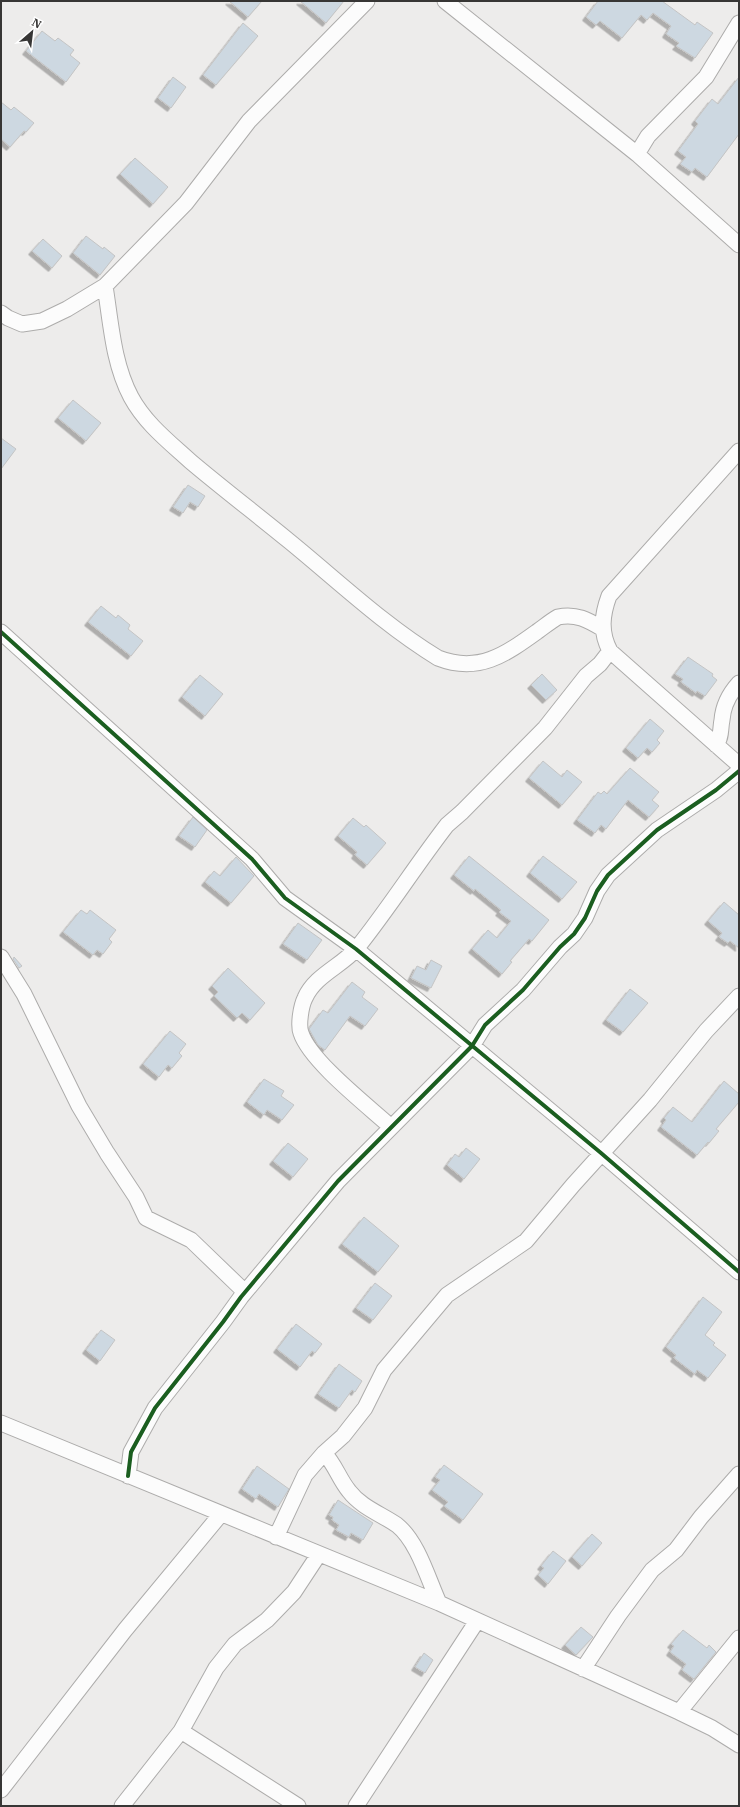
<svg xmlns="http://www.w3.org/2000/svg" width="740" height="1807" font-family="'IBM Plex Serif',serif">
  <style>
    .building { fill: #cdd8e1; stroke: #c4c4c4; filter: url(#shadow) }
    .lines { fill: none; stroke-linecap: round; stroke-linejoin: round }
    .minor-casing { stroke: #adacab; stroke-width: 17 }
    .minor { stroke: #fcfcfc; stroke-width: 15 }
    .cycleway-casing { stroke: #fff; stroke-width: 6 }
    .cycleway { stroke: #1b5e20; stroke-width: 4 }
  </style>
  <defs>
    <filter id="shadow"><feDropShadow dx="-3.5" dy="3.5" stdDeviation="0" flood-color="#0004"/></filter>
  </defs>
  <rect width="100%" height="100%" fill="#edeceb"/>
  <path class="building" d="M229,1H262L248,17Z
    M300,1H344L326,23Z
    M598,1H662L695,25L697,22L713,33L695,58L676,46L679,43L666,34L671,26L653,13L647,20L641,15L622,38L600,21L596,25L586,17Z
    M243,23L258,36L216,85L203,75Z
    M42,31L55,41L58,38L74,50L70,55L80,63L66,82L26,51Z
    M173,77L186,87L171,108L158,98Z
    M739,77V134L707,177L695,168L692,172L680,164L686,157L678,151L698,124L695,121L712,99L718,104Z
    M1,102L11,110L14,107L34,123L26,132L24,131L10,147L1,139Z
    M135,158L168,187L153,204L120,174Z
    M86,236L103,249L104,247L115,256L100,275L73,253Z
    M43,239L62,256L52,268L32,251Z
    M73,400L101,423L86,441L58,418Z
    M1,438L16,449L1,469Z
    M188,485L205,496L198,507L190,502L183,513L173,507Z
    M101,606L116,618L118,615L130,625L128,629L143,641L131,656L88,622Z
    M688,657L713,674L712,676L717,680L705,696L697,691L696,693L681,682L683,679L675,674Z
    M542,674L557,690L546,700L531,685Z
    M200,675L223,694L205,716L182,697Z
    M650,719L664,731L657,740L660,743L652,752L647,748L638,758L626,748Z
    M543,761L562,777L567,770L582,782L562,805L529,778Z
    M630,768L659,792L652,800L659,806L649,817L628,800L606,829L601,825L595,833L577,820L598,792L601,794L604,791L607,794Z
    M193,817L207,830L195,847L179,836Z
    M353,818L364,827L366,825L386,843L367,865L355,855L357,852L338,836Z
    M469,856L549,920L532,941L529,939L510,961L512,962L502,974L472,949L488,930L497,938L511,921L499,912L501,910L475,889L474,891L454,875Z
    M543,856L577,882L562,899L530,873Z
    M236,857L254,876L231,903L205,882L214,871L220,876Z
    M724,902L739,915V948L730,941L728,943L719,937L722,933L708,921Z
    M81,910L87,914L90,910L116,930L109,939L112,942L103,954L97,950L93,955L63,932Z
    M298,923L322,940L307,960L283,944Z
    M14,957L22,966L19,968L13,959Z
    M431,960L442,966L431,988L411,978L417,966L426,970Z
    M228,968L265,1003L250,1020L242,1013L237,1018L214,996L218,992L212,986Z
    M352,982L365,992L362,997L378,1009L365,1026L350,1016L325,1050L318,1045L309,1029L323,1010L328,1013Z
    M630,989L648,1003L623,1032L606,1020Z
    M170,1031L186,1044L179,1053L182,1056L172,1068L168,1065L159,1077L143,1064Z
    M264,1079L284,1091L281,1096L294,1105L282,1120L267,1110L264,1115L247,1102Z
    M724,1081L739,1094V1102L716,1129L719,1131L709,1143L708,1142L697,1155L661,1127L666,1120L664,1118L673,1107L692,1122Z
    M288,1143L308,1159L293,1177L273,1161Z
    M466,1148L480,1159L464,1179L447,1165L455,1154L459,1157Z
    M364,1217L399,1246L378,1272L342,1244Z
    M375,1283L392,1296L373,1320L356,1308Z
    M703,1297L722,1312L705,1335L715,1343L713,1345L726,1355L708,1378L697,1370L695,1374L674,1358L676,1355L666,1347Z
    M296,1324L322,1344L315,1353L312,1351L300,1367L277,1349Z
    M101,1330L115,1340L100,1361L86,1350Z
    M339,1364L362,1381L355,1392L352,1390L339,1408L318,1394Z
    M444,1465L483,1494L463,1520L444,1506L448,1502L432,1490L440,1480L435,1477Z
    M257,1466L289,1489L278,1507L259,1494L256,1499L242,1489Z
    M338,1500L373,1523L363,1540L351,1533L349,1537L336,1530L339,1525L332,1520L333,1517L329,1515Z
    M592,1534L602,1543L582,1566L572,1557Z
    M553,1551L566,1561L548,1584L538,1575L544,1568L541,1566Z
    M581,1627L593,1637L576,1655L565,1645Z
    M683,1630L707,1648L709,1645L716,1652L694,1679L682,1670L686,1664L670,1652L674,1646L671,1644Z
    M424,1653L433,1660L425,1673L415,1667Z"/>
  <g class="lines">
    <defs>
      <path id="minor" d="M445,1L637,154L739,245
        M637,154L648,136L706,77L739,23
        M105,286C111,323 113,363 131,397C145,423 168,441 190,461C222,488 256,514 289,541C338,581 384,625 438,658C479,674 506,654 538,631C545,626 551,621 558,617C576,613 588,620 603,629
        M1,313L8,318L22,324L42,321L67,309L105,286L186,203L249,121L367,1
        M739,451L609,596C602,615 600,632 610,651L739,765
        M1,632L252,859L285,898L356,949L601,1153L739,1272
        M716,745C722,737 720,729 722,720C723,706 729,694 739,683
        M1,957L24,994L79,1106L107,1153L136,1197L146,1218L191,1240L245,1292
        M391,1127C368,1106 310,1061 301,1033C298,1025 301,1006 305,998C315,975 342,966 357,948C389,908 416,865 447,825L462,812L545,728L586,676L600,664L610,651
        M1,1423L439,1603L679,1712L712,1728L739,1745
        M324,1453C335,1464 339,1479 349,1491C361,1507 381,1514 397,1525C418,1542 428,1579 439,1603
        M128,1476L131,1452L155,1408L223,1322L241,1297L338,1181L472,1046L485,1025L523,990L560,947L574,934L585,918L597,891L608,875L657,830L716,790L739,771
        M276,1537L305,1475L324,1453L343,1436L365,1408L384,1370L447,1295L526,1241L573,1185L650,1100L706,1031L739,996
        M583,1669L618,1616L652,1570L676,1550L701,1517L739,1474
        M679,1712L739,1638
        M181,1731L216,1668L235,1644L267,1620L294,1592L319,1554
        M1,1790L125,1630L221,1514
        M122,1806L181,1731L298,1806
        M356,1806L477,1621"/>
    </defs>
    <use href="#minor" class="minor-casing"/>
    <use href="#minor" class="minor"/>
    <defs>
      <path id="cycleway" d="M1,632L252,859L285,898L356,949L601,1153L739,1272
        M128,1476L131,1452L155,1408L223,1322L241,1297L338,1181L472,1046L485,1025L523,990L560,947L574,934L585,918L597,891L608,875L657,830L716,790L739,771"/>
    </defs>
    <use href="#cycleway" class="cycleway-casing"/>
    <use href="#cycleway" class="cycleway"/>
  </g>
  <rect width="740" height="1807" fill="none" stroke="#373635" stroke-width="4"/>
  <g transform="translate(32 32) rotate(28)" stroke="#ffffff" stroke-width="3" paint-order="stroke">
  <path d="M0-3L7 15L0 10L-7 15Z" fill="#373635"/>
  <text y="-6" font-size="11" font-weight="bold" text-anchor="middle" fill="#373635">N</text>
  </g>
</svg>
